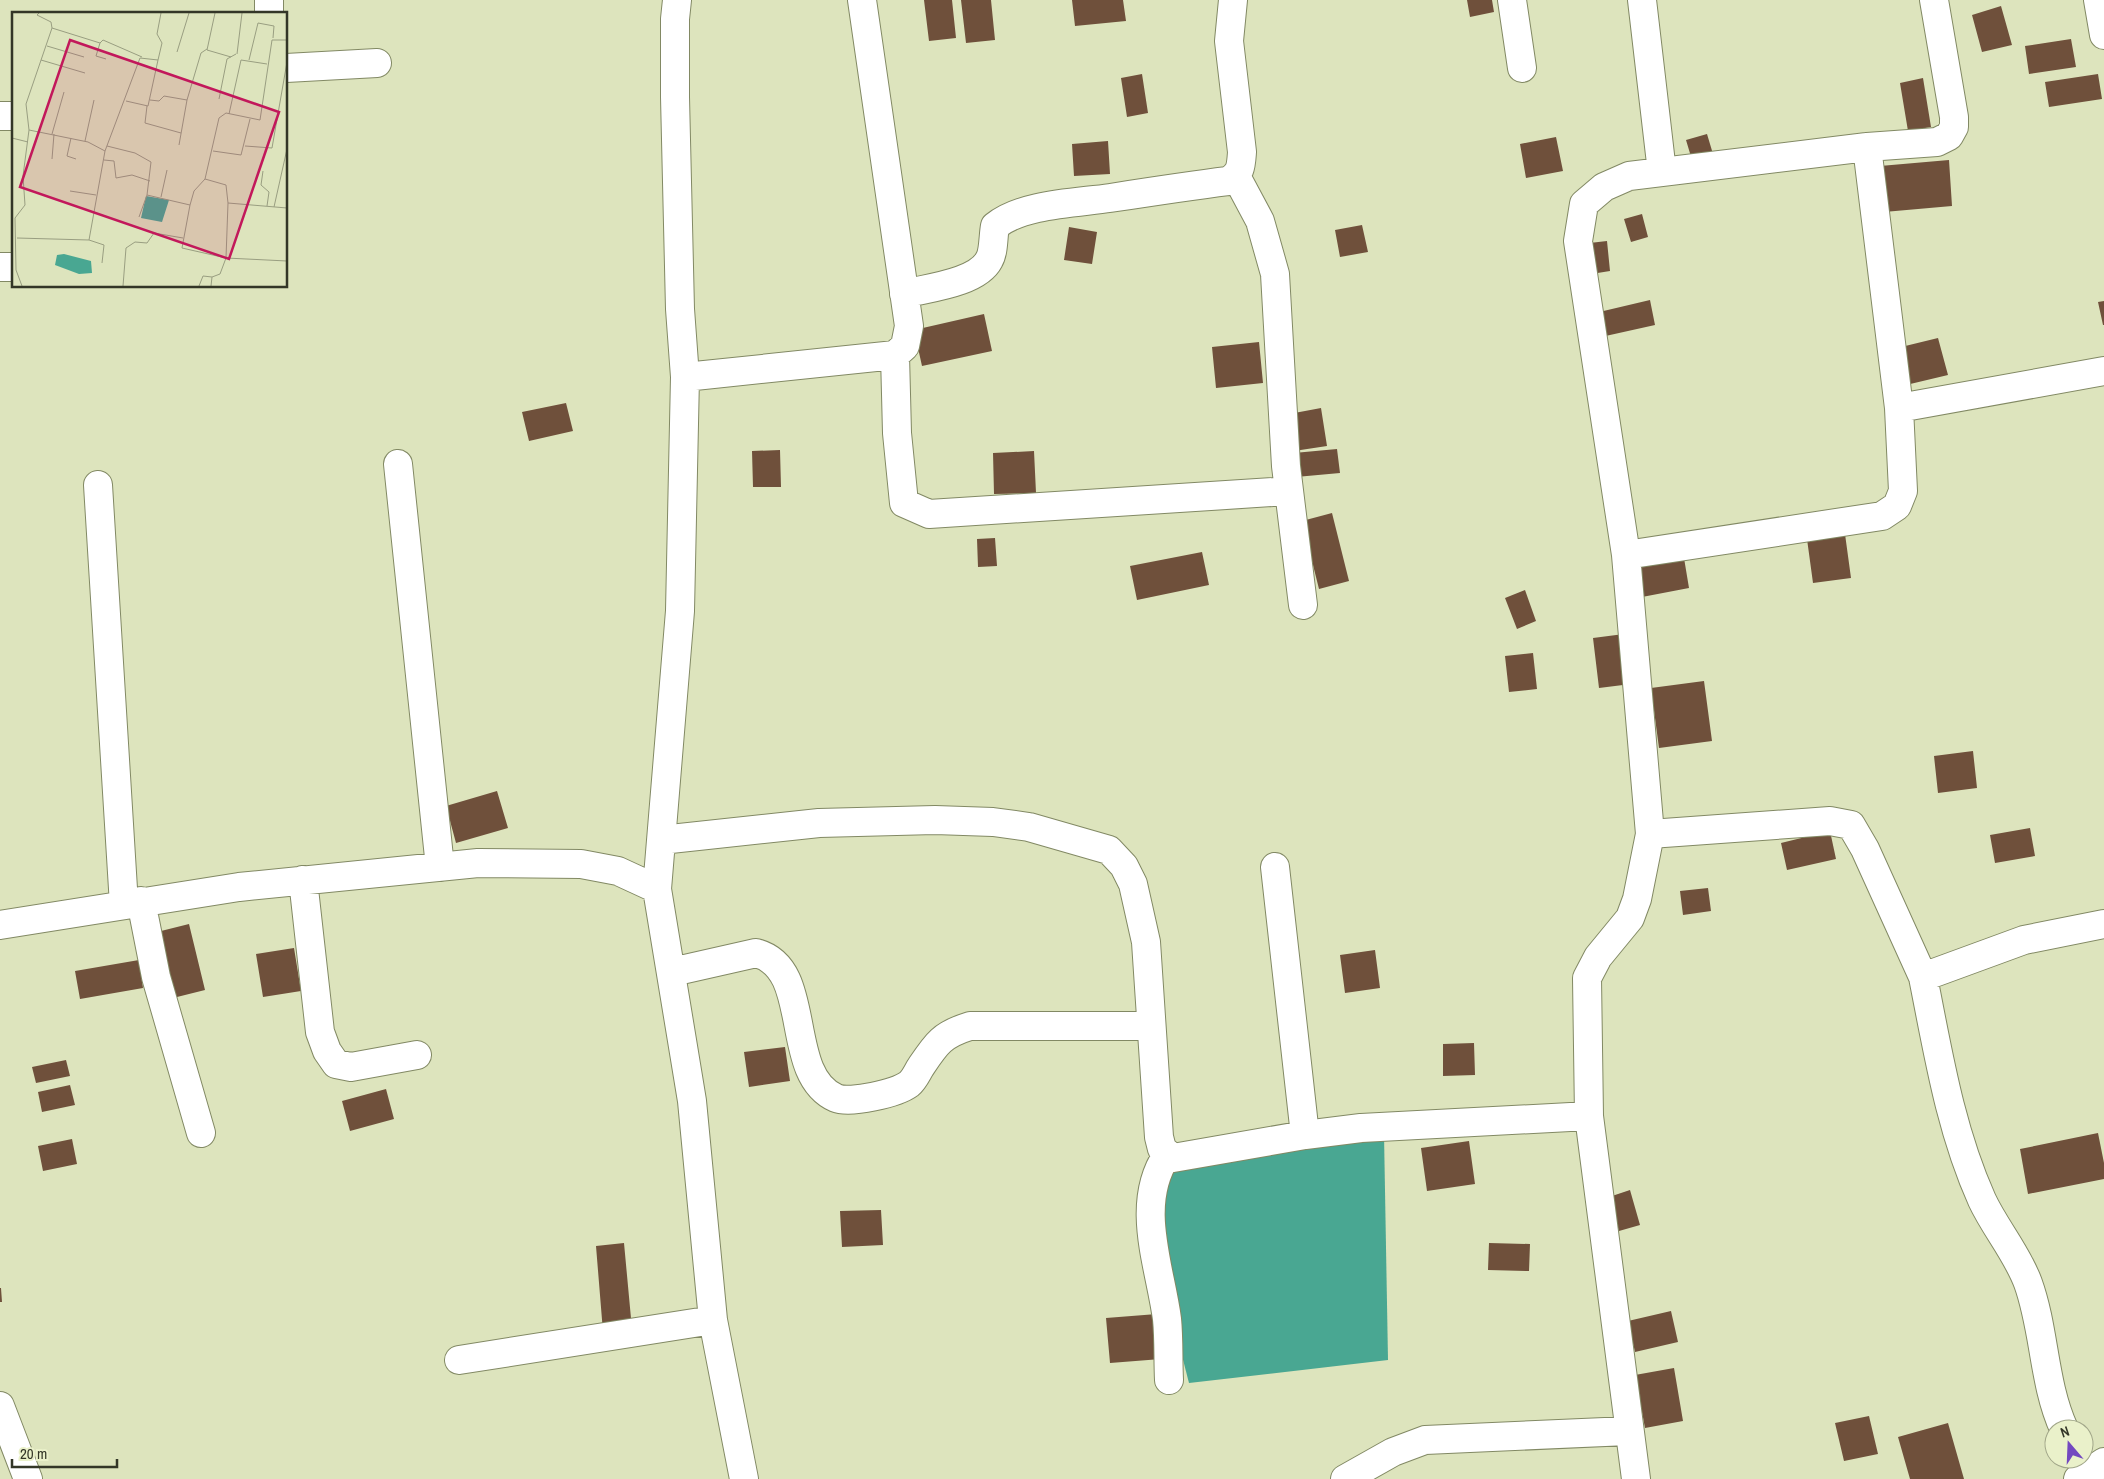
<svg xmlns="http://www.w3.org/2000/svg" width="2104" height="1479" font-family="'Archivo Narrow',sans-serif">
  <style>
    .water { fill: #49a792 }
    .building { fill: #6f503b }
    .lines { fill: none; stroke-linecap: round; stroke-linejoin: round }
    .minor-casing { stroke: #828964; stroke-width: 30 }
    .minor { stroke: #fff; stroke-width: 28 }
    .inset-road { fill: none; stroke: #999e81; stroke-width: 1 }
    .view { fill: #c2185b; fill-opacity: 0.15; stroke: #c2185b; stroke-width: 2.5 }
    .inset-edge { fill: none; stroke: #333627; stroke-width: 2.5 }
  </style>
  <rect width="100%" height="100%" fill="#dde4bd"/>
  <path class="water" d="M1384,1134L1388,1360L1189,1383L1150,1231L1169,1169Z"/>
  <path class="building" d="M924,0H952L956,38L929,41Z
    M961,0H991L995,40L966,43Z
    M1072,0H1123L1126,21L1075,26Z
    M1467,0H1492L1494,12L1470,17Z
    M2001,6L2012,45L1982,52L1972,15Z
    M2071,39L2076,67L2029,74L2025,46Z
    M1142,74L1148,113L1127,117L1121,78Z
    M2098,74L2102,99L2049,107L2045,82Z
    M1923,78L1931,127L1908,131L1900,83Z
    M1707,134L1713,154L1692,160L1686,140Z
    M1556,137L1563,171L1526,178L1520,144Z
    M1108,141L1110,174L1074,176L1072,144Z
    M1949,160L1952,206L1884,212L1880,166Z
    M1642,214L1648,237L1631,242L1624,219Z
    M1362,225L1368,252L1340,257L1335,230Z
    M1069,227L1097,232L1092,264L1064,260Z
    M1607,241L1610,271L1585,275L1581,244Z
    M1650,300L1655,325L1601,337L1595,313Z
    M2104,301V325H2103L2098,302Z
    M984,314L992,351L922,366L914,330Z
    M1938,338L1948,375L1906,385L1897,348Z
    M1259,342L1263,383L1216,388L1212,347Z
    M566,403L573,431L529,441L522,412Z
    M1321,408L1327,446L1294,451L1289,414Z
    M1337,449L1340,473L1296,477L1294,453Z
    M780,450L781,487H753L752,451Z
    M1034,451L1036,493L994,494L993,453Z
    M1332,513L1349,581L1319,589L1302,521Z
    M1845,534L1851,578L1813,583L1807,539Z
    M995,538L997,566L978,567L977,539Z
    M1202,552L1209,585L1137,600L1130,566Z
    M1683,552L1689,588L1642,597L1636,561Z
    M1525,590L1536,621L1517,629L1505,598Z
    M1624,634L1631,684L1599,688L1593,638Z
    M1533,653L1537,689L1509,692L1505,656Z
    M1704,681L1712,741L1659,748L1651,688Z
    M1973,751L1977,788L1938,793L1934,756Z
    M497,791L508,828L456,843L446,806Z
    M2030,828L2035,856L1995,863L1990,835Z
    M1830,831L1836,859L1787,870L1781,843Z
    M1708,888L1711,911L1683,915L1680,891Z
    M189,924L205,990L169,999L153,933Z
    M294,948L301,991L263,997L256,954Z
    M1375,950L1380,988L1345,993L1340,955Z
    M139,960L143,988L80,999L75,971Z
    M1474,1043L1475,1075L1443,1076V1044Z
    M785,1047L790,1081L749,1087L744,1052Z
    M66,1060L70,1076L36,1083L32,1067Z
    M70,1085L75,1105L42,1112L38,1092Z
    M386,1089L394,1119L350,1131L342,1101Z
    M2098,1133L2104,1163V1179L2028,1194L2020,1149Z
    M72,1139L77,1164L43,1171L38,1146Z
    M1469,1141L1475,1184L1427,1191L1421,1148Z
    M1630,1190L1640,1225L1619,1231L1609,1197Z
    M881,1210L883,1245L842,1247L840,1211Z
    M624,1243L632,1329L603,1332L596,1246Z
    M1489,1243L1530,1244L1529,1271L1488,1270Z
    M0,1288H1L2,1302H0Z
    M1671,1311L1678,1342L1635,1352L1628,1321Z
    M1157,1314L1161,1359L1110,1363L1106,1318Z
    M1674,1368L1683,1421L1645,1428L1635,1375Z
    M1869,1416L1878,1454L1844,1461L1835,1423Z
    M1948,1423L1964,1479H1910L1898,1437Z"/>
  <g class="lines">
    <defs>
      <path id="minor" d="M1512,0L1522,68
        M1642,0L1662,172
        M2098,0L2104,35
        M269,14V0
        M286,68L377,63
        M0,116H14
        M1236,176L1260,221L1275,274L1286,466L1303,605
        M0,267H14
        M904,294C927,288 977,283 989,260C994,252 993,236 995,226C1022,204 1075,203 1110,198C1149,192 1188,186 1228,181C1241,174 1241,166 1242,152L1229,41L1233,0
        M895,355L897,433L904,503L929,514L1289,491
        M685,377L895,355L905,346L909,326L862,0
        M1899,408L2104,371
        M398,464L440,867
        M98,485L124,905
        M1626,555L1882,516L1897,506L1903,491L1899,408L1867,147
        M1650,834L1830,821L1851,825L1865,849L1923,977
        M661,840L819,823L935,820L993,822L1029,827L1109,850L1124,866L1133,884L1146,942L1159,1137L1162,1149L1173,1158L1305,1135L1361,1128L1589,1116
        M1275,867L1305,1135
        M303,880L320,1032L327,1051L336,1064L351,1067L417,1055
        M657,889L680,611L685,377L680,309L675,97V19L677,0
        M141,901L156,977L201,1133
        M0,925L239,887L478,863L581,864L618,871L657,889L692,1101L713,1320L744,1479
        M672,972L756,953C815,968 782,1074 836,1098C850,1104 897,1093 909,1084C914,1080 917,1073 920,1068C936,1044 941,1035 970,1026H1151
        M1167,1155C1134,1204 1160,1266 1167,1319C1169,1339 1168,1360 1169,1380
        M459,1360L713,1320
        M0,1406L28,1479
        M2064,1429C2043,1383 2045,1330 2028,1283C2017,1253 1995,1228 1982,1200C1950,1129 1938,1052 1923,977L2024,940L2104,924
        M1345,1479L1393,1452L1425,1440L1628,1431
        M1636,1479L1589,1116L1587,978L1598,957L1630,918L1637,899L1650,834L1626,555L1578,241L1584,204L1604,187L1629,176L1867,147L1937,142L1949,136L1954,127V117L1934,0
        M2078,1479L2104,1462"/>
    </defs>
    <use href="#minor" class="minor-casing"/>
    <use href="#minor" class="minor"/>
  </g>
  <g transform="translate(12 12)">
    <rect width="275" height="275" fill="#dde4bd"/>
    <path d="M134,184L157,188L150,210L129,206ZM52,242L79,249L80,261L67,262L43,253L45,243Z" fill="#49a792"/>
    <path class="inset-road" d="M203,1L195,38L219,45M40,16L88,31L84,44L94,47M275,28H260L248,108L214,101L207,106L193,167L182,179L178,193L170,236L214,246L216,191L275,196M88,31L91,28L130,45M35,34L72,45M165,40L177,1M225,42L230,1M29,48L73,61M146,48L150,31L145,22L149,1M237,48L246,11L262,14L261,26M207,87L215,47L224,42M138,88L147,89L152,84L175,88L189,41L195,37M135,94L133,111L169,121M217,102L229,48L255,52M40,122L52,80M0,126L16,130M59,126L55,144L64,147M73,129L82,88M167,133L175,88M95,134L123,141L139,150L135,183L178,193M233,134L260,136L275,50M93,139L128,46L146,48L136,94L114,89M201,139L229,143L238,107M40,147L42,122M92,148L102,149L104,166L120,163L138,169M251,159L249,173L257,180L255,194M193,167L214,173L216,191M58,179L84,183M149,185L155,158M262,195L275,137M127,205L135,183M5,226L77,228L93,139L76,130L17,118M77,228L92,233L90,251M10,274L4,258L3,206L13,193L11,164L17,118L14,92L40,16L39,10L25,3L27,1M111,274L114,236L123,230L135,231L142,221L171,226M187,274L191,264L200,265M199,274L200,265L208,262L214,246L275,249"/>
    <path class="view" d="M58,28L267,100L217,247L8,175Z"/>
    <rect width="275" height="275" class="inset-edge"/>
  </g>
  <g transform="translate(2069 1444) rotate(341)"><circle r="24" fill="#eaf1ca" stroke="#a1a689"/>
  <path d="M0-4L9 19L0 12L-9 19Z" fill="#7348c0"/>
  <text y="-8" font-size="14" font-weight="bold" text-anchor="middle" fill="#333627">N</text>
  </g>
  <path d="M12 1459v8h105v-8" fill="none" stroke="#333627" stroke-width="2.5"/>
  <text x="20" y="1459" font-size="15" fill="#333627" stroke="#eaf1ca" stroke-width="4" paint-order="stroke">20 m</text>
</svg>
